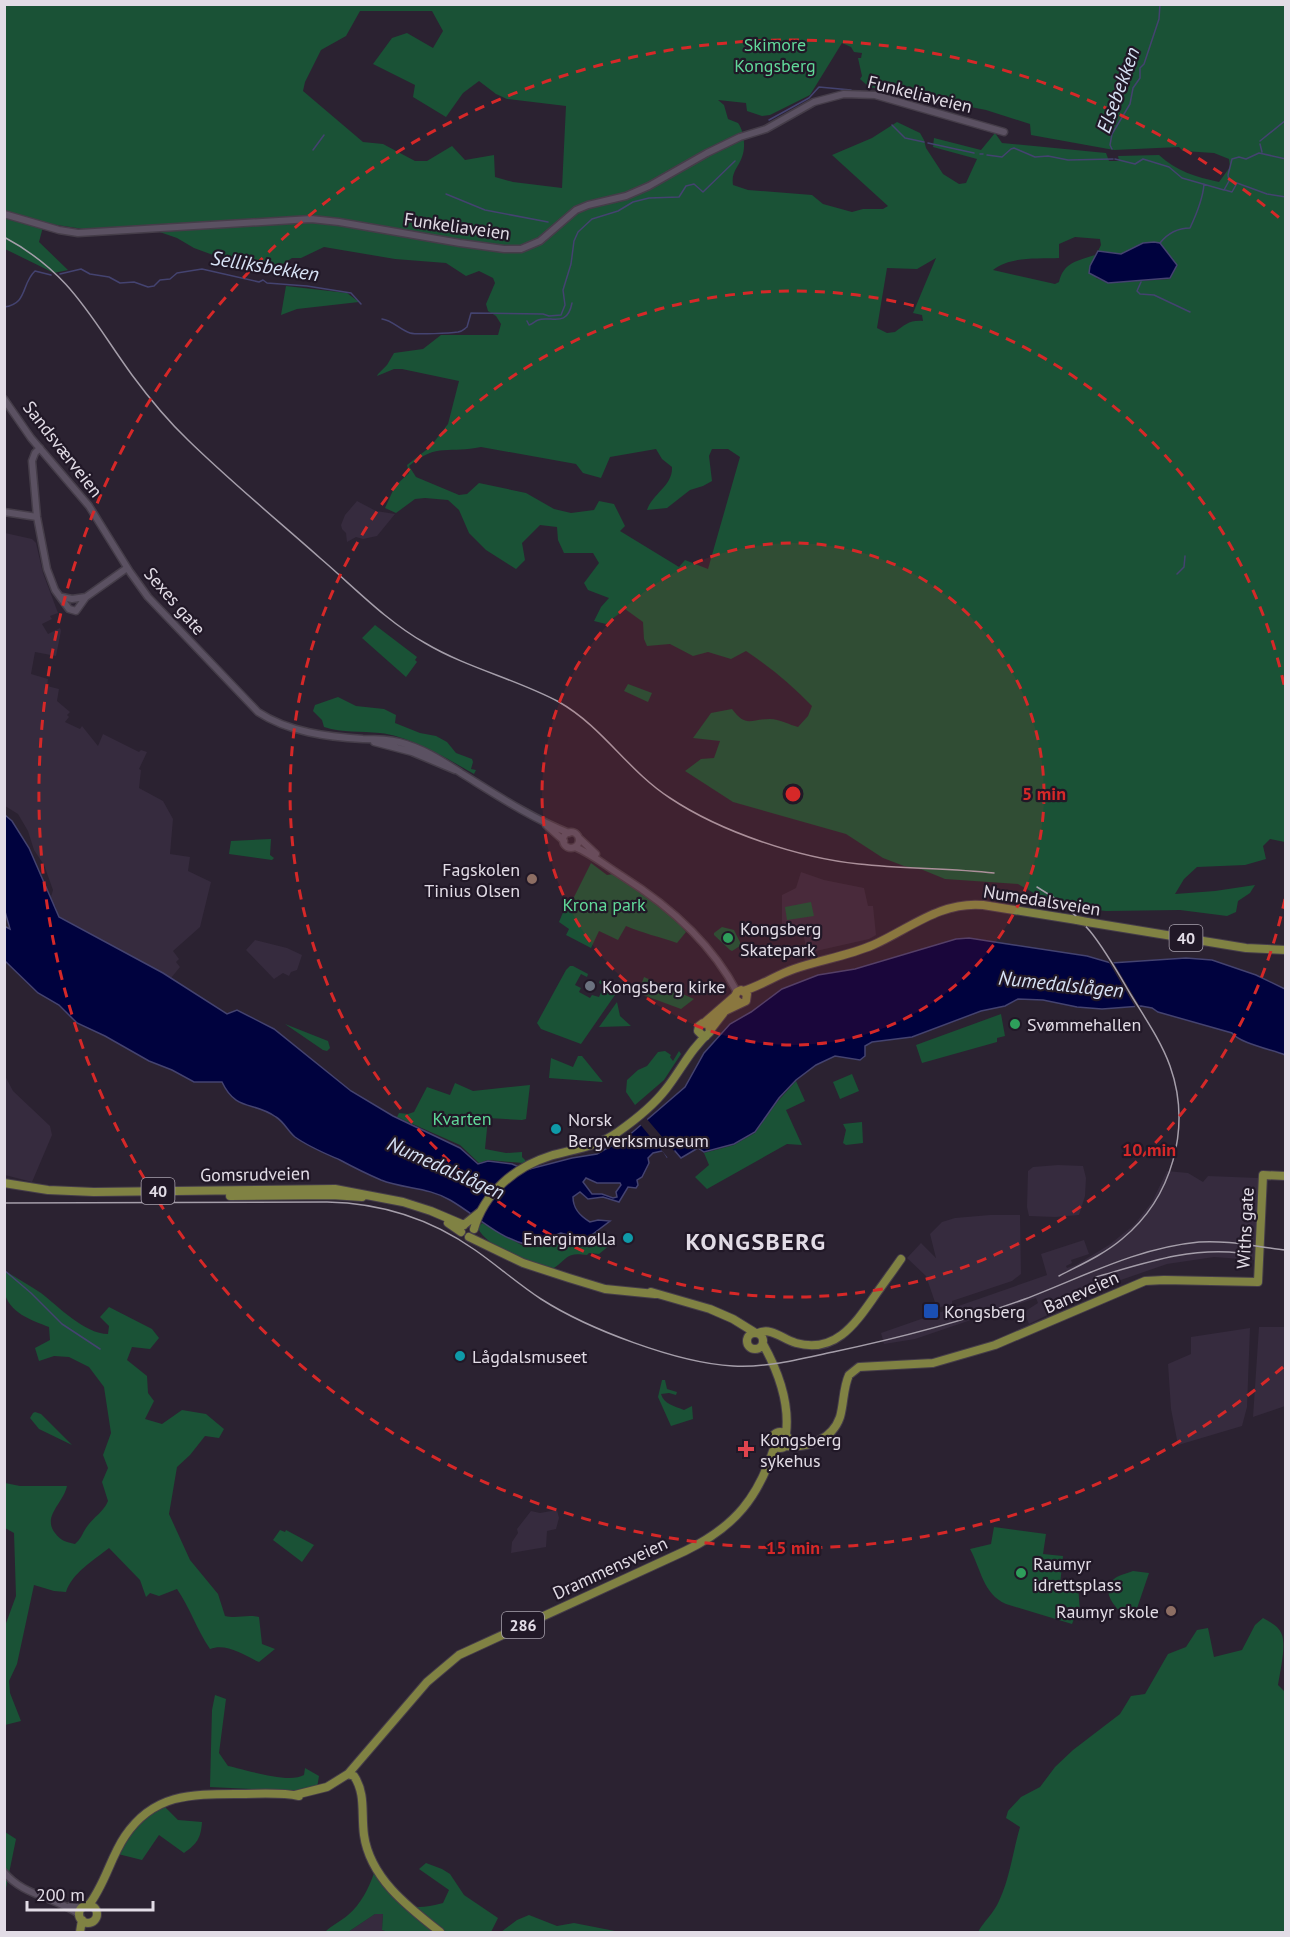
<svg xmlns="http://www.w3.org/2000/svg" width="1290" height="1937" font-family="'PT Sans',sans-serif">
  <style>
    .built { fill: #362b3e }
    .green { fill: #1a5236; fill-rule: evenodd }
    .water { fill: #00023e; stroke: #444370; stroke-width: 1.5; fill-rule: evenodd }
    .pier { fill: #2b2231 }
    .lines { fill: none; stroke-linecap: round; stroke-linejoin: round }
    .stream { stroke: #444370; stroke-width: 1.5 }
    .minor-casing { stroke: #453d49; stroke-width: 9 }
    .major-casing { stroke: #453d49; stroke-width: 10 }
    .minor { stroke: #5b5162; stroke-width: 6 }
    .major { stroke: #808243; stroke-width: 8 }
    .rail { stroke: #a59eaa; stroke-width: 1.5 }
    .major-bridge-casing { stroke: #453d49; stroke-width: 10; stroke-linecap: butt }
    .major-bridge { stroke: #808243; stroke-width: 8 }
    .ring { fill: none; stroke: #d62828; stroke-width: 3; stroke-dasharray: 10 8 }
    .education-dot { fill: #8d6e63; stroke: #211827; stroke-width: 2 }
    .leisure-dot { fill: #2e9e5b; stroke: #211827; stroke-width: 2 }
    .worship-dot { fill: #6b7280; stroke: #211827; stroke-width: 2 }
    .culture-dot { fill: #0f9aa8; stroke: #211827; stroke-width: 2 }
    .transit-dot { fill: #1a4fb4; stroke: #211827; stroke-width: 2 }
    .health-dot { fill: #e0444e; stroke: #211827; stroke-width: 2 }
    .labels { text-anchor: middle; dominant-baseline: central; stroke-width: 4.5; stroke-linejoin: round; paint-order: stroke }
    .shield { fill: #211827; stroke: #a8a1ad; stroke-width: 1.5 }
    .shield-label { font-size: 16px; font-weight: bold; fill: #e2dce6 }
    .park-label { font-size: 18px; fill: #61da9a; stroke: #211827 }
    .street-label { font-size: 18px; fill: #e2dce6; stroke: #211827 }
    .poi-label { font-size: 18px; fill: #e2dce6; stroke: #211827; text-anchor: start }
    .water-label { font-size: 20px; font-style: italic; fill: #d7e2f5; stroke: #211827 }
    .district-label { font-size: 24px; font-weight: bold; letter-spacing: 1.5px; fill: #e2dce6; stroke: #211827 }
    .centre { fill: #d62828; stroke: #211827; stroke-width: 3 }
    .ring-label { font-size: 18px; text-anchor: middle; font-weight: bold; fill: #d62828; stroke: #211827; stroke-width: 4.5; stroke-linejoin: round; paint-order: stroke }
  </style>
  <rect width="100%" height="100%" fill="#2b2231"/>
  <path class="built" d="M357,501L376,511L395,514L377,536L363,539L356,537L347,542L346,533L342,529L341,525L345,515Z
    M5,533L32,539L36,543L43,573L58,613L50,616L52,619L42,624L48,634L60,628L61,631L56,656L35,652L31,674L48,679L47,686L59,689L57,701L70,712L67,715L69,717L65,722L80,729L82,726L98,746L103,734L139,752L141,750L147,752L139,769L141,770L139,788L163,801L173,819L170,854L190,857L188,871L211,882L200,927L173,951L179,959L176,962L180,967L171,978L58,916L55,905H53L50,900L53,890L44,865L34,850L28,831L18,814L5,806Z
    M801,872L824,880L864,888L868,906H873L876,935L869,939L807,953L802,927L782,925V895L796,888Z
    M255,940L287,948L302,955L297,970L291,972L289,976L283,973L274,979L246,950Z
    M4,1074L13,1091L50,1126L52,1135L32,1182L5,1175Z
    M1058,1165L1083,1166L1086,1178L1085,1196L1079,1215L1055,1217L1029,1216L1027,1207L1028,1171L1033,1167Z
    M1167,1171L1188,1173L1203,1182L1208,1176L1258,1178L1260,1181L1255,1260L1214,1257L1167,1264L1115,1282L1029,1324L1024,1312L1038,1303L1036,1298L915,1339L884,1344L881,1333L1047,1275L1041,1254L1084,1240L1089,1254L1071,1260L1072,1263L1066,1266L1067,1268L1076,1265L1109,1245L1134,1225L1152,1202Z
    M990,1215H1020L1021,1274L1012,1281L952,1301V1304L937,1308L926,1276L907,1258L921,1243L936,1258L930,1234L942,1222L955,1218Z
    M1259,1327H1285V1406L1253,1417Z
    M1250,1328L1247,1407L1242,1426L1178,1445L1171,1409L1168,1364L1191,1354V1337Z
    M557,1510L559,1518L556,1529L547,1531L546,1547L511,1553L512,1542L518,1533L517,1529L531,1511L540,1513Z
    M375,1914H383L382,1930L388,1932H348Z"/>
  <path class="green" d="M4,5H1285V842L1270,839L1263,846L1266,859L1245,865L1197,867L1184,879L1175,894L1215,891L1255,885L1250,893L1238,901L1236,912L1227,916L1180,910L1106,911L1042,904L1039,896L1018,884L945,879L923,870L904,866L883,858L846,834L733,802L685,771L701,759L714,758L720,741L693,738L711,713L732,709C746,728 750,719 770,719C779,719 790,725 798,727L808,716L812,706C792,685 770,667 746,651L731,659L708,652L693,656L670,644L647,646L644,639L643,622L625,609L606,624L594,621L601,607L609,598L588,590L584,583L599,563L593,553H564L558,540L557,527L540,525L522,543L525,560L516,569L486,550L469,533L459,510L448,500L425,498L415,499L396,513L385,508L395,486L409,473L407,465L430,447L448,424L459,381L402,369H394L377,376L378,374L387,365L394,353L423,349L441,335H498L501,324L496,316L488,311L486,304L495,283L493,278L479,271L466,276L446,263L395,259L324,247L301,258H292L278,267L233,257L213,255L194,248L177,238L148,228L96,231L44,223L39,242L68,270L54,273L5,249ZM360,11H432L443,31L433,48L407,33L392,38L373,64L415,85L413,97L446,117L463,93L479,81L496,94L507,99L566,106L562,188L513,182L495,177L494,155L465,160L452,146L427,161H415L383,144L363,142L303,91L305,82L321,50L346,36ZM842,43L851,47L854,52L862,53L861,58H858L862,76L860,79L869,87L986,110L1030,124L1031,135L1114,150L1179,147L1183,151L1214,153L1229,159L1230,167L1219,182C1196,177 1176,171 1159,155L1118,156L1119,161H1109L1106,153L1002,143L995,133L981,150L934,138L933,147L977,159L966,183L959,184L943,174L926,148L924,140L920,133L897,122L872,138L832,155L888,206L883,209H863L852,212L823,204L812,195L748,190L733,185C731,172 738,168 742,157C746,147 744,131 738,123L728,119L724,105L718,100L746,103L747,111L762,116L770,115L810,95ZM1075,237L1100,239L1101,245L1098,251L1121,254L1143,243L1177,266L1170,279L1108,283L1096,278L1093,262L1095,255C1077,261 1064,262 1059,282L1055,284L993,270C1011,256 1037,259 1059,258V244ZM936,258L913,313L922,315L923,321C909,320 905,325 895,332L887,333L877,328L887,268L917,269ZM481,447L576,464L583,473L601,478L610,457L656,449L662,459L672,467C673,486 653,493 647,510L667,508L690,490L703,486L712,481L709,456L712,449H728L740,457L708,569L685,560L679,567L620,531L625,526L614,504L599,501L594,510L571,513L554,509L526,493L479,483L467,494L459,495L416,477L409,466C437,442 450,454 481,447Z
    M286,286L347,293L359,302L297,309L281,315Z
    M375,625L417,657L415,660L417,662L406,677L362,638Z
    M628,684L652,693L648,702L624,691Z
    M338,697L356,706L384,709L396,715L395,723L420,733L436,736L447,742L456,753L472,759L473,762L471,769L476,770L474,774C448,759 410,736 380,733C361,731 343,733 324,727L322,720L313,711L315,705Z
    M271,839L270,855L274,858L272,860L229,854L231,841Z
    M591,863L607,875L613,874C640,891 667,907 686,932L677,943C660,937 642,933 626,926L618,940L599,931L591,948L566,935L569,929L559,922L569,898L573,899Z
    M811,902L814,916L787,920L785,907Z
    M722,927L734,930L740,942V946L732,951L730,950L714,935V933Z
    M570,966H573L588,974L587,977L581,974L575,985L581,988L579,992L590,998L592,995L599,997L604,986L599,983L600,980L617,989V992L581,1044L541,1029L537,1023L566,970Z
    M644,977L694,999L681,1009L638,993Z
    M617,1002L620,1016L631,1026L599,1027Z
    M1001,1014L1005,1036L997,1038V1042L922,1063L916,1045Z
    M285,1024L328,1041L330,1048L327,1051L323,1050Z
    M665,1051L671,1055L670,1057L673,1061L679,1051L681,1054L664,1080L635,1105L626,1092L627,1080L638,1070L647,1066L658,1052Z
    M578,1056H582L603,1082L549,1078L551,1058L573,1067Z
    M852,1074L859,1091L840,1099L833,1082Z
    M796,1081L805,1101L786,1110L802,1145L787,1144L707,1189L695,1177L709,1165L704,1153L734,1145L755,1133L778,1101Z
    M455,1083L473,1091L530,1085L526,1119L522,1120L488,1118L485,1149L506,1153L522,1152V1157L526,1161L523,1163L488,1160L479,1163L460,1145L397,1117L399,1113L408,1114L414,1112L427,1087L450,1095Z
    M862,1122L863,1143L846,1145L843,1143L846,1130L843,1124Z
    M482,1223L525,1247H541L556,1237L585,1240L596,1233L610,1245L599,1254L589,1253L587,1255C567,1252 569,1257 554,1268C534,1267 486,1247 478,1228Z
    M5,1271C17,1278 29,1285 41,1293C59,1307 85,1334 108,1334L109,1326L100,1317L109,1307L152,1329L159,1338L150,1349L132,1347L127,1360L147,1376L148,1393L154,1401L145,1419L162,1424L182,1410L206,1414L224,1429L219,1438L205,1436L190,1455L177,1467L169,1514L190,1560L218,1594L225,1616C238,1619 246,1614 259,1617L262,1644L275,1649L259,1662C243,1655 227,1643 210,1649C197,1630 190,1608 177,1589L159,1596L150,1593L146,1597L140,1580L109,1548C94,1560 72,1573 66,1592L54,1591L34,1585L17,1664L9,1681L10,1693L21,1721L5,1725V1626L16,1596L14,1533L5,1528V1483L20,1486H67C63,1504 42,1516 55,1533C61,1541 66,1542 75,1544C81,1539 82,1534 86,1528C93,1517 103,1513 108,1501L102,1482L108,1468L103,1455L111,1433L104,1387L89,1367L69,1357L54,1356L39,1361L35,1348L50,1340L49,1327C31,1320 9,1313 4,1291C3,1285 4,1277 5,1271Z
    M662,1380H665L667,1389L677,1392L676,1395L669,1393L661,1394C664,1404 674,1406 684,1410L692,1406L693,1419L671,1426L658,1397Z
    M35,1412L41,1414L72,1445L39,1429L30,1418L33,1413Z
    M994,1527L1046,1534L1043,1554L1063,1556L1060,1585L1078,1586L1080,1611L1076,1614L1072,1624L1006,1604C983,1594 981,1569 970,1549L991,1544Z
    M280,1530L285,1532L286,1530L314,1545L302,1562L273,1540Z
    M1133,1571L1149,1573L1133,1620C1121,1615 1101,1596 1111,1582C1116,1575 1126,1574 1133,1571Z
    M1263,1618C1270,1622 1279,1626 1282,1635C1286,1647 1280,1672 1278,1685L1286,1693L1285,1932H978C984,1921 994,1913 999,1901C1010,1878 1013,1851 1020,1827L1006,1818L1008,1811L1021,1797L1040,1787L1055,1767L1073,1750L1120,1714L1131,1696L1145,1694L1168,1654L1186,1647L1197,1630L1208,1628L1214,1657L1242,1650L1255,1625Z
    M215,1695L226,1699L219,1753L228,1766C247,1770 289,1784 304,1775L305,1768L319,1776L317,1788L292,1791L210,1787L212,1710Z
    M164,1806L178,1820L202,1822C201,1838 197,1844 184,1853L159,1835L142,1860L118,1854C128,1832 143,1818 164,1806Z
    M5,1832L16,1839L5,1893Z
    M426,1863L442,1869L450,1874L464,1895L498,1918L491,1932H388L382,1930L383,1914H375L348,1932H325C332,1925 341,1921 348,1915C361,1904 369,1888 374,1873C399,1901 402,1914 443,1903L449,1890L419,1869Z
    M529,1915L557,1926L574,1923L620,1932H501L517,1920Z"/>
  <path class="water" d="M1154,242L1160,243L1177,265L1170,278L1108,283L1089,273L1090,266L1098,251L1121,254L1143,243Z
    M5,815L12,821L29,848L59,917L163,973L227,1014L237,1010L274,1029L351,1091L393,1116L460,1148L478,1164L488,1161L512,1164L526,1170L572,1158L597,1154L627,1137L685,1087L704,1053L730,1024L751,1012L782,989L818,975L855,969L956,939L969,938L1014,945L1087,956L1111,963L1186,958L1212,960L1256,975L1285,989V1055C1273,1050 1239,1043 1232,1033L1158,1012L1152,1008L1141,1006L1102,1009L1077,1007L1043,1000L1018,999L1005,1006L981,1011L912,1037L872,1042L865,1046V1056L860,1060L835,1056L816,1065L796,1080L779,1098L755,1132L734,1144L704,1152L698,1148L681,1158L675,1151L667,1157L664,1152L666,1150L653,1153L648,1158L649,1163L642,1177L637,1180L638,1185L636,1188L628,1187L619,1202L603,1197L588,1199L580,1192L573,1197C573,1209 580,1216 590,1222L598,1220L610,1221L585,1240L561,1233C550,1237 541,1248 528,1245C498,1238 476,1215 450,1200C428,1187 404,1189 381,1180C367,1174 353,1167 340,1160C324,1153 309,1147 295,1137C288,1131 284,1122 276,1117C254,1101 236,1112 222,1082H194L172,1070L149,1061L105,1036L77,1023L59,1005L38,993L5,961L4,926L10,929L4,908ZM586,1178L597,1183H620L621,1185L616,1192L617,1197L613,1198L602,1194H592L583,1182Z"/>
  <path class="pier" d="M1107,959L1112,960L1142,1010H1137Z
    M646,1118L675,1152L668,1158L639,1123Z"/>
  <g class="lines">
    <path class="stream" d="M769,120L809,98L819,87L851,90
      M892,125L905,138L924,142
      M1260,141L1286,120
      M928,143L974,153
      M1260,144L1262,152
      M1112,149L1110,145L1112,134L1130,104L1133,88L1140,78V68L1144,64L1159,19L1160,4
      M313,150L324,135
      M980,154H983
      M987,155L1002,157L1011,149L1014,148L1035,157L1048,156L1068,160L1113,159
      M1115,159L1135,164L1143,159L1169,167L1182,178L1224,190L1229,181L1228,175L1232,159L1239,157L1246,159L1259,153L1286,159
      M1225,190L1232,192L1237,183L1267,194L1286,197
      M446,194L485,210L548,222
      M1160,243C1168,233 1177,228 1190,228C1197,213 1203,199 1204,184
      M60,274L81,269L90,274L109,277L120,283L134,282L148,287L154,286L160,280L170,279L177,273L202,269L259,282L263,280L267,283L307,286L351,293L361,304
      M1141,282L1137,291L1140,294L1154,295L1190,312
      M4,307C28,304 21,284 35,271L51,275
      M382,319C392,320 400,330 410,333C417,335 451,333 458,332C463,331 463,330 467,327L471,313L543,314L549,316L561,315L565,305L563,290L571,264L574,241L578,232L592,219L618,211L633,202L649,198L679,197L686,186L694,184L703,192L735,161
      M527,321L529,325C533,324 535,321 538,320C550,315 567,329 572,303
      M1177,574L1184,567L1185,556
      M4,1270L31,1293L62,1324L100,1349"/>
    <defs>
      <path id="minor" d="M4,214L59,230L78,233L311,219L339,222L460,243L504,249H521L540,241L576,210L588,205L626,196L649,186L707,153L740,137L766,129L814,102L844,94L875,95L1004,132
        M4,399L31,438L89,506L130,572L148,597L258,712C288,732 328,737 363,739C376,739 387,739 399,742C423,748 441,760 461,773C495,794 531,818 569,833
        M40,448L35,453L32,461L37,517L47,569L55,590L69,609L76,611L86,597L127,568
        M4,512L37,517
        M62,597L72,599L86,597
        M374,742L412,752L455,770
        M546,825L564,841
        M563 840a8 8 0 1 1 16 0a8 8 0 1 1-16 0Z
        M579,838L596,854
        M575,847C592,854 606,866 622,876C668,905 711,942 737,992
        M4,1872C23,1896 56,1897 80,1915
        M70,1906L82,1908"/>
      <path id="major" d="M1087,922L1246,948L1286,950
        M743,991C761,986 776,975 794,969C820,960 847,956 873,945C909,929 941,901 983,905L1077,920
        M704,1023L735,996
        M711,1029L725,1011L746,1001L747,994L741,990L737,992L735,996L736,1000L740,1003
        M4,1183L48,1190L94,1192L335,1189L403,1202L431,1211L464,1225
        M230,1196L332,1195L362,1197
        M448,1223L461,1232
        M465,1224L480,1212
        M474,1229C484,1193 515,1167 550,1156C574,1149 597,1147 618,1132C635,1120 653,1106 666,1089C681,1070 691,1048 710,1032L709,1024L703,1023L699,1026L698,1031L702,1035L706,1036
        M469,1237L523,1263L569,1278L605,1289L655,1294
        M651,1292L710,1309L733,1319L754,1332
        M747 1341a8 8 0 1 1 16 0a8 8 0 1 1-16 0Z
        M758,1333C772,1327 782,1339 796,1343C835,1354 855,1324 874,1297C883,1284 892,1272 901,1259
        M763,1344C778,1371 790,1402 786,1434
        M772 1440a8 8 0 1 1 16 0a8 8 0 1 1-16 0Z
        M786,1446C808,1448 832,1440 840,1417C844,1403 843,1388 849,1375L859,1367L933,1363L995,1345L1145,1281L1164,1280L1258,1282L1263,1175L1286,1176
        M348,1774L354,1776C366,1794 361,1813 364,1835C370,1878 408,1907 440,1932
        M295,1795L327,1787L348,1774L427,1682L459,1655L685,1551C735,1527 759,1497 775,1445
        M79 1914a9 9 0 1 1 18 0a9 9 0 1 1-18 0Z
        M88,1906C105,1885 110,1858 125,1836C154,1793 192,1794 239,1794C259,1794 280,1792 299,1796
        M80,1932L82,1920"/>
    </defs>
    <use href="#minor" class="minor-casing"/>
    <use href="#major" class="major-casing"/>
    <use href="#minor" class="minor"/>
    <use href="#major" class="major"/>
    <path class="rail" d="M4,237C71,273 90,317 132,375C149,398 167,420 188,440C230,481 276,519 320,558C354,587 386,621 425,643C467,668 516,679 559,702C603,727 628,771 670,798C721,832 799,858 859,864C904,869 949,868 994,873
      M1037,887C1086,915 1103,947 1131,995C1145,1018 1161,1041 1170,1066C1192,1128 1172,1198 1122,1239C1103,1255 1080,1265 1059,1276
      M4,1203L327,1202C381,1203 431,1219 475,1250C498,1266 518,1284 541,1299C588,1329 677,1363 733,1366C767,1368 800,1359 833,1352C899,1338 962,1322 1025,1299C1083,1277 1136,1248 1199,1242C1228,1240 1257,1247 1286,1250
      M1096,1277C1145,1263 1189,1247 1240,1253"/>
    <defs>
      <path id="major-bridge" d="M1077,920L1087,922"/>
    </defs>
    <use href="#major-bridge" class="major-bridge-casing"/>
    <use href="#major-bridge" class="major-bridge"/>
  </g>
  <circle cx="793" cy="794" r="251" fill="#d62828" fill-opacity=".12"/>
  <g class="ring">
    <circle cx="793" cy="794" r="251"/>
    <path d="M1285 899A503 503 0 1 1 1285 689"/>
    <path d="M1283 1367A754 754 0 1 1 1283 221"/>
  </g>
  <g class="education-dot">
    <circle cx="532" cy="879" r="6"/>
    <circle cx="1171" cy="1611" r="6"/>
  </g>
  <g class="leisure-dot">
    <circle cx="728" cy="938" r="6"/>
    <circle cx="1015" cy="1024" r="6"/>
    <circle cx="1021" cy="1573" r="6"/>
  </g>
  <circle class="worship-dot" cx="590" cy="986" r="6"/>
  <g class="culture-dot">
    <circle cx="556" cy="1129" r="6"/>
    <circle cx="628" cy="1238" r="6"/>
    <circle cx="460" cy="1356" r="6"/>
  </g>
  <rect class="transit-dot" x="923" y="1303" width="16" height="16" rx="3"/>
  <path class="health-dot" d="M743 1440h6v6h6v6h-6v6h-6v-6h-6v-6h6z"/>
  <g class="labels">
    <g class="shield">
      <rect x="1169.5" y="925" width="33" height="26" rx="4.5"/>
      <rect x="141.5" y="1178" width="33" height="26" rx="4.5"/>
      <rect x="502" y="1612" width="42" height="26" rx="4.5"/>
    </g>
    <g class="shield-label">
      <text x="1186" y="938">40</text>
      <text x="158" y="1191">40</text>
      <text x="523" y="1625">286</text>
    </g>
    <g class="park-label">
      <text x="775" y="44">Skimore<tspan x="775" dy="21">Kongsberg</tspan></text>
      <text x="604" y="904">Krona park</text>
      <text x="462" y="1118">Kvarten</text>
    </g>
    <g class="street-label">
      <text transform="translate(920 94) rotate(14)">Funkeliaveien</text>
      <text transform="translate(457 226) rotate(8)">Funkeliaveien</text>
      <text transform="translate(63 449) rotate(52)">Sandsværveien</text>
      <text transform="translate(175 601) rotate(49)">Sexes gate</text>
      <text transform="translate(1042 900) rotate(9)">Numedalsveien</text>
      <text transform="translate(255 1174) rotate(-1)">Gomsrudveien</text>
      <text transform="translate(1245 1228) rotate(-87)">Withs gate</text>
      <text transform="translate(1081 1292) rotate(-24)">Baneveien</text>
      <text transform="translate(610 1568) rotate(-25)">Drammensveien</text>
    </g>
    <g class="poi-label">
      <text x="520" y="869" text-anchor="end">Fagskolen<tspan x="520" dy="21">Tinius Olsen</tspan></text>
      <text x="740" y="928">Kongsberg<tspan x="740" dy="21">Skatepark</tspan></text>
      <text x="602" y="986">Kongsberg kirke</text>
      <text x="1027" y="1024">Svømmehallen</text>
      <text x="568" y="1119">Norsk<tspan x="568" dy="21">Bergverksmuseum</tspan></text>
      <text x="616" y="1238" text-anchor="end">Energimølla</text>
      <text x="944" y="1311">Kongsberg</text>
      <text x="472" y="1356">Lågdalsmuseet</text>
      <text x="760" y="1439">Kongsberg<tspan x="760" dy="21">sykehus</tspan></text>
      <text x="1033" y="1563">Raumyr<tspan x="1033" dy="21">idrettsplass</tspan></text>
      <text x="1159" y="1611" text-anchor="end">Raumyr skole</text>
    </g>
    <g class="water-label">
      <text transform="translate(1118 90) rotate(-70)">Elsebekken</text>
      <text transform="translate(265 266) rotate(9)">Selliksbekken</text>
      <text transform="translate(1061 984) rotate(6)">Numedalslågen</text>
      <text transform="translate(446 1168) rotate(24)">Numedalslågen</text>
    </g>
    <g class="district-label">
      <text x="756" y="1241">KONGSBERG</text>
    </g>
  </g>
  <circle cx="793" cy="794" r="9" class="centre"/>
  <g class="ring-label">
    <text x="1044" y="800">5 min</text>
    <text x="1149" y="1156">10 min</text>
    <text x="793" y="1554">15 min</text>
  </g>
  <rect width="1290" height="1937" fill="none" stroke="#e2dce6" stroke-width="12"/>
  <path d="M27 1901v9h126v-9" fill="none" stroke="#e2dce6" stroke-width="3"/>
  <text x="36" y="1901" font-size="18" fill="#e2dce6" stroke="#211827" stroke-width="4.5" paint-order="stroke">200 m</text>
</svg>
